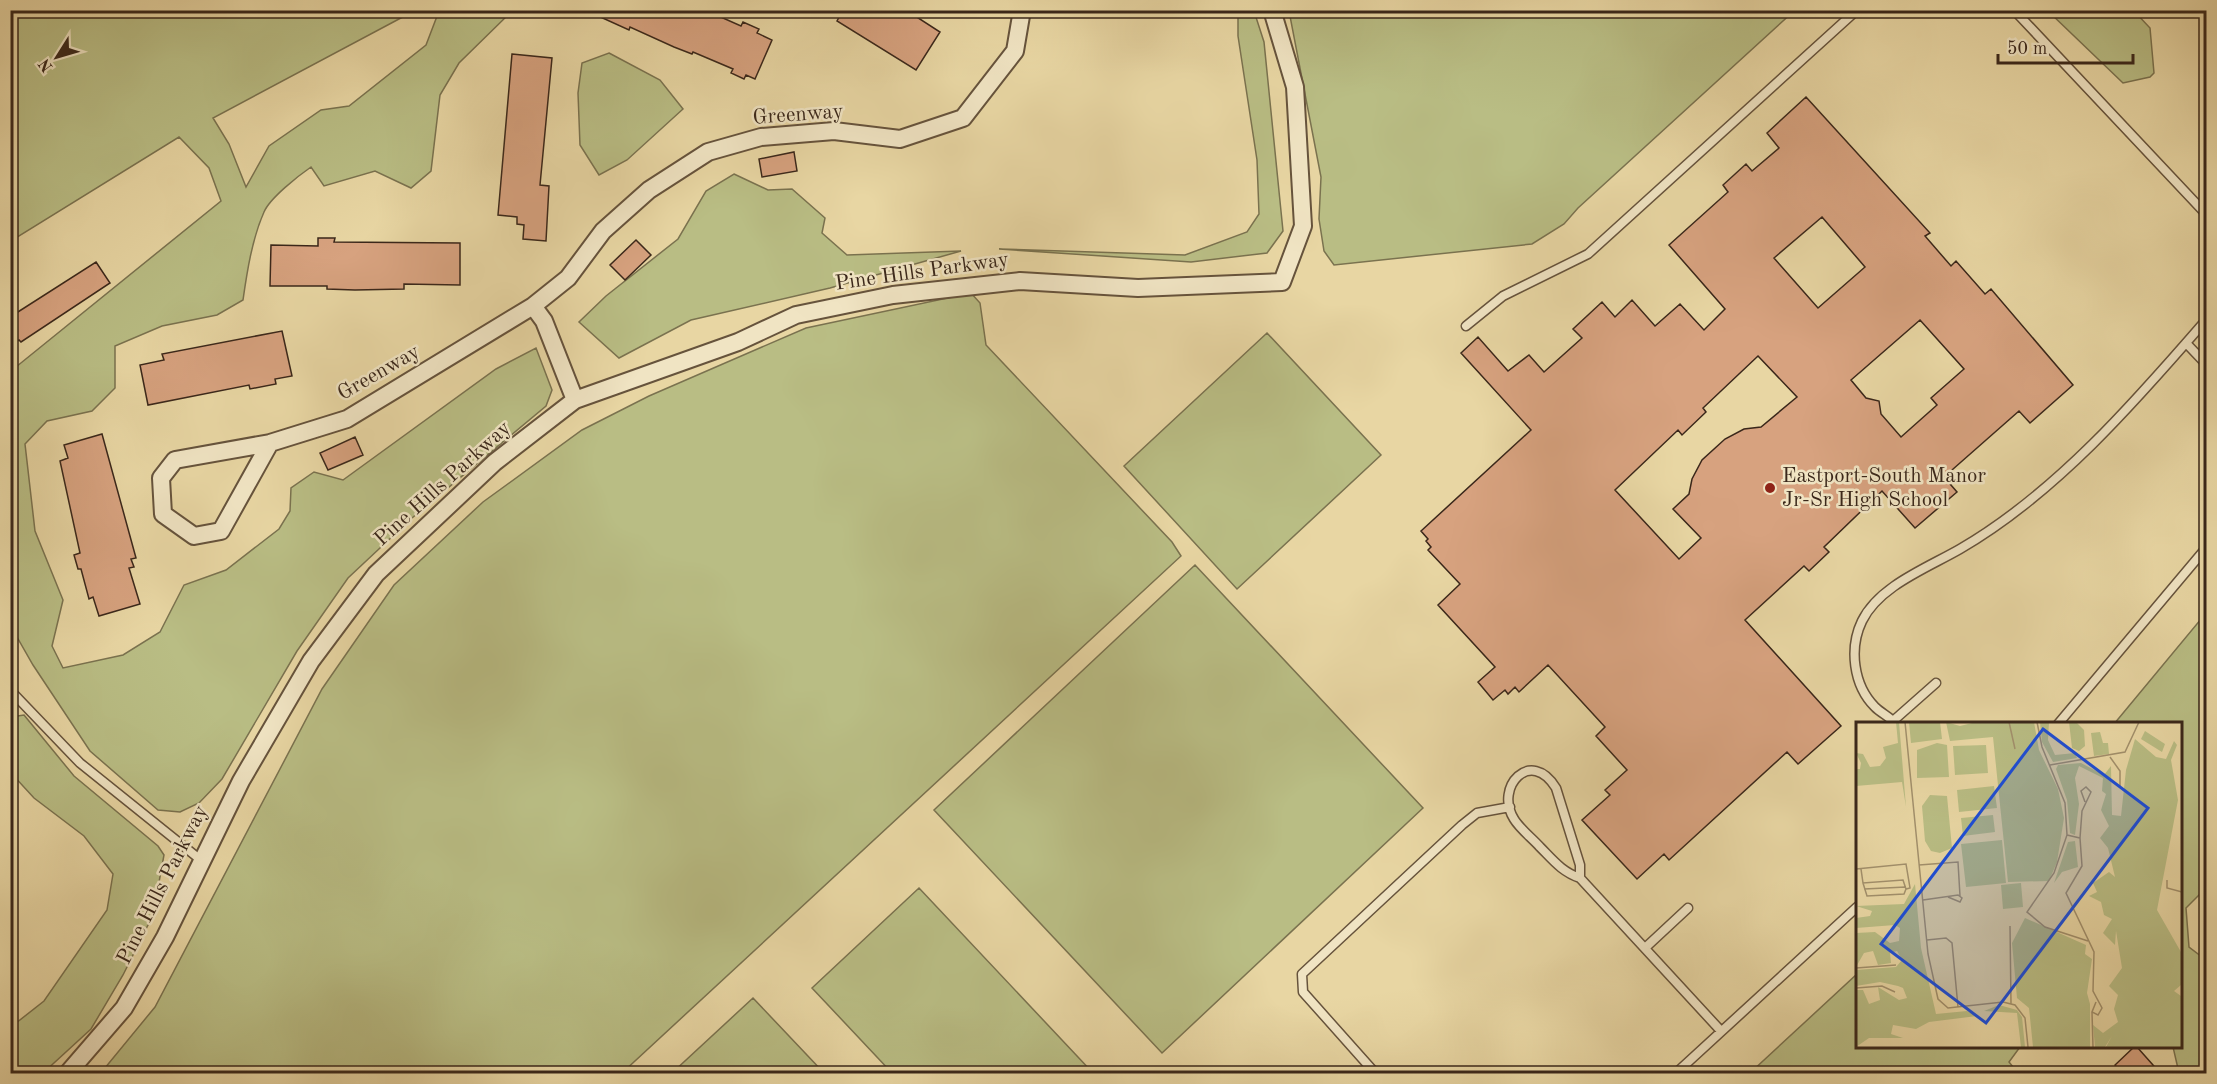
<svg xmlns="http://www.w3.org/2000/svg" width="2217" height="1084" font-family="'Old Standard TT',serif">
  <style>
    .green { fill: #b9bd84; stroke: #7a724f; stroke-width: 1.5 }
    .building { fill: #d7a27f; stroke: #3a271a; stroke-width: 1.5; fill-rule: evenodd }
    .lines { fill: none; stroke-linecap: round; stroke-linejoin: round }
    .service-casing { stroke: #66533c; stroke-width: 11 }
    .minor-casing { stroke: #66533c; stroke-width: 20 }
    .service { stroke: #f0e4c3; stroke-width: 8 }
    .minor { stroke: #f0e4c3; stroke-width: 16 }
    .poi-dot { fill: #8f2418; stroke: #f0e4c3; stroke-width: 2 }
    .labels { text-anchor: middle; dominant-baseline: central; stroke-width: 5; stroke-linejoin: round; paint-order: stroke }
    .street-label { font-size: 21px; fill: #3a271a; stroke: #f0e4c3 }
    .poi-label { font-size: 21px; fill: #3a271a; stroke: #f0e4c3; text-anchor: start }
    .inset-road { fill: none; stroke: #a2906c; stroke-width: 1.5 }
    .view { fill: #1d4ed8; fill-opacity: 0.15; stroke: #1d4ed8; stroke-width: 3 }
    .inset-edge { fill: none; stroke: #3a271a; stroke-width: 3 }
  </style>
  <rect width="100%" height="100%" fill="#e8d6a3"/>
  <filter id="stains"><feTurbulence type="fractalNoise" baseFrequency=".00333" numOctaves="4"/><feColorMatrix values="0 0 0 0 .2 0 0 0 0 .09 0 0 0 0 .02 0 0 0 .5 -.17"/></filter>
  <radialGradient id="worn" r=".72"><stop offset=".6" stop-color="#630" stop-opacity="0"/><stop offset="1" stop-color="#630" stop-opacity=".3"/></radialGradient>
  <path class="green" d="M10,11H414L213,118L229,144L246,187L269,146L321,110L349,106L426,45L439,11H512L459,63L440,95L431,171L411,188L375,171L324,186L311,167C298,176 270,198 264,212C252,239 247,272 243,300L217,315L162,326L115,346V388L92,411L47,421L25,444L35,531L63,600L52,646L63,668L123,655L160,632L184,585L226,570L279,529L290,511L291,488L314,472L343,480L496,369L536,348L552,390L546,406L412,518L348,578L297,651L222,779L199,803L180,812L158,810L90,751L33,665L17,637L10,592L11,371L221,201L209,168L179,137L11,241Z
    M1238,11H1254L1264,42L1283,231L1267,253L1191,262L999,249L1185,255L1247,232L1259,214L1257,160L1238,36Z
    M1289,11V10L1794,11L1578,208L1564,224L1532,244L1334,265L1324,251L1319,219L1321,177Z
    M2048,11H2134L2150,28L2154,73L2150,77L2123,83Z
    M609,53L660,80L683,109L627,160L599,175L580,145L578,93L582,63Z
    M734,174L768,190L792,189L825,218L822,233L847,255L961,251L830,288L691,320L619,358L579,322L606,296L678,239L706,191Z
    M971,293L980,303L986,345L1172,542L1181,556L622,1073L100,1074L155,1007L322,689L394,585L483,502L582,430L649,396L806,328Z
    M1267,333L1381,455L1237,589L1124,466Z
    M1195,565L1423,808L1162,1053L934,810Z
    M2206,613V888L2186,908L2189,947L2206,960V1073H2179L2173,1047L2180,1046V724H2114Z
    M24,715L74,776L158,846L164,855L153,915L123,975L91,1029L43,1073H11V1027L44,1001L107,910L113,874L84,836L34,798L11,773V717Z
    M919,888L1093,1073H892L812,988Z
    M1857,974V1046L2020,1047L2009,1062L2018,1073H1750Z
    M753,998L824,1073H672Z"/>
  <path class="building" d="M585,10H705L741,26L743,22L759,29L757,33L772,40L755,79L746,75L744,79L731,73L733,69L693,52L692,54L674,47L630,27L629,30Z
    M843,10H906L940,32L916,70L837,21Z
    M512,54L552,58L540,185L549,186L546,241L523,239L524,225L517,224V217L498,215Z
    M1806,97L1930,233L1925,236L1951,266L1956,261L1985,294L1991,289L2073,385L2030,423L2019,411L1944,477L1957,492L1915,528L1882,491L1824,547L1829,552L1809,571L1804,566L1745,620L1841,726L1798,764L1787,752L1669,860L1664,854L1637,879L1582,820L1610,795L1605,790L1627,770L1596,736L1605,727L1548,665L1519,692L1515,687L1508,694L1505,690L1493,700L1478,682L1495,667L1438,605L1460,584L1428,550L1431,547L1426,541L1428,539L1421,531L1531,430L1461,353L1478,337L1508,371L1529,355L1544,372L1582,338L1573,329L1602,302L1615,317L1632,300L1655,326L1680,304L1704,330L1725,309L1669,245L1728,192L1723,185L1746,164L1752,171L1779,148L1767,133ZM1822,217L1865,267L1818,308L1774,258ZM1920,320L1964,369L1931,398L1937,405L1901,437L1881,414L1879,401L1866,398L1851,380ZM1758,356L1797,397L1761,427L1744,429L1725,439L1702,460L1692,479L1689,494L1673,509L1701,538L1679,559L1615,490L1678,430L1682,435L1706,412L1703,408Z
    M794,152L797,171L762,177L759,159Z
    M318,238H335L334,242L460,243V285L404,284V289L355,290L327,289V286H270L271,245L318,246Z
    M636,240L651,255L625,280L610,265Z
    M96,262L110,283L21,342L19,340L10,345V317Z
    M282,331L292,376L275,379L276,384L250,389L249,385L148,405L140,365L164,360L162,354Z
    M102,434L136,558L131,559L134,567L129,568L140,604L99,616L93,597L89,599L81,569H78L74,555L80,553L60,461L68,458L64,445Z
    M355,437L363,455L328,470L320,453Z
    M2134,1047H2137L2161,1074H2121L2115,1065Z"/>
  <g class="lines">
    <defs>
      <path id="service" d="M2014,10L2206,214
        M1466,326L1503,296L1588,254L1857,10
        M2186,343L2206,364
        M10,690L80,763L202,861
        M1893,721L1936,683
        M1896,724C1890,717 1881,713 1875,707C1853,685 1849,648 1862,621C1879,586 1927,568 1960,549C2055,494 2135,402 2206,320
        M2058,724L2206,548
        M1580,878V865L1556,788C1531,747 1494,787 1514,819C1520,829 1532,838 1540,847C1553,860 1562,872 1580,878L1721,1031
        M1645,948L1688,908
        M1376,1074L1303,992L1302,974L1462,825L1477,813L1510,807
        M1675,1074L1857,907"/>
      <path id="minor" d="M533,306L568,278L603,231L649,190L708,152L761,137L834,131L900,139L963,118L1015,51L1022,10
        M270,443L221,531L194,536L163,514L161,478L175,460L270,443L347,419L533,306L544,321L575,400
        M67,1074L124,1008L165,937L241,781L311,661L376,574L495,462L575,400L738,342L796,315L893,295L1020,281L1138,288L1282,282L1303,226L1295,87L1272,10"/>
    </defs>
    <use href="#service" class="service-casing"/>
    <use href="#minor" class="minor-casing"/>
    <use href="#service" class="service"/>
    <use href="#minor" class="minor"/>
  </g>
  <circle class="poi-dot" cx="1770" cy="488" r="6"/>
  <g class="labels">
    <g class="street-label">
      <text transform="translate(798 115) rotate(-4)">Greenway</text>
      <text transform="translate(922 272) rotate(-8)">Pine Hills Parkway</text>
      <text transform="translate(379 373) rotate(-30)">Greenway</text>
      <text transform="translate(443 484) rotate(-42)">Pine Hills Parkway</text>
      <text transform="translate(163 885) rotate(-63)">Pine Hills Parkway</text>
    </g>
    <g class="poi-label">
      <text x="1782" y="476">Eastport-South Manor<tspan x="1782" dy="24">Jr-Sr High School</tspan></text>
    </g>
  </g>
  <g transform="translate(1856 722)">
    <rect width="326" height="326" fill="#e8d6a3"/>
    <path d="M40,0H43L50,85L46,60L0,64V47H4L5,41L0,31L7,32L14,45L24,44L30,36L27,25L42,21ZM53,0H84L86,17L55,21ZM90,0L104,4L120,0H178L183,28L202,67L208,96L201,140L193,159L152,160L137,15L94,19ZM184,0H193L192,18L199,33L219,31L221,36L197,40L186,20ZM213,0H220L228,8L229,24L223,29L216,26ZM289,9L309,22L306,30L285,17ZM244,10L247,21H252L253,32L238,34L235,11ZM279,17L300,35L310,37L318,19L321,23L315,38L322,78L301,188L325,230V263L318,269L325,274V325H250L256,314L249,325H239L237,303L247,311L262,300L258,287L262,273L253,264L266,246L260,209L259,223L247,211L256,197L248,193L245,180L233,174L241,170L237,161L253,150L259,155L252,126L244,116L253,104L245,88L250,72L246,69L247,56L223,44L219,56L223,82L219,113L214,111L211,78L200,47L202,43L225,41L248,53L255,44L256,93L265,94L270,48ZM81,21L91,23L93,55L61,56V28ZM130,23L132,51L99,53L97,24ZM138,64L141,86L103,90L101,68ZM74,73L91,74L96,126L84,131L75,129L69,119L66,84ZM137,93L139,110L107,114L105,96ZM146,118L150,161L110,165L105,122ZM219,119L222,145L206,150L198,161L212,120ZM165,161L167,185L147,187L145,163ZM59,162L65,226L80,292L111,289L121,294L73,300L60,307L37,303L35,312L47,316H13L0,325V268H7L13,282L24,278L22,265L43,278L51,276L47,266L42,264L24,260L0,264V248L40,245L46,238L41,229L34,231L35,241L22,243L17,229L8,231L0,245V211L19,210L34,221L43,219L44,206L39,203L0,206V196L14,194L16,189L0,184L48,182ZM169,196L230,223L229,232L236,237L231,271L234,282V325H177L173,286L161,276L156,221ZM143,283L161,288L166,295L169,325H165L161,291L128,289Z" fill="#b9bd84"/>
    <path class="inset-road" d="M49,0L72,232L82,277L92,286L147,280L159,283L169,296L172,325M153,0L159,27M181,0L186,25L209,81L211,113L198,151L171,190L189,205L232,219M254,35L264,49V66M194,43L269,30L283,0M211,113L224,116L226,89L235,70L230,65L225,69L229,80M224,116L226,144L210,171L238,230L237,269L246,286L242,293L236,290L240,280M63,143L102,140L104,174M0,147L50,142L54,166L50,167L47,158L7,161L5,147M311,158V166L326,170M7,161L11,174L48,172L50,167M8,167L50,165M67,178L102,173L106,176L104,180L92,175M154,204L155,282M71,218L90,216L96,221L102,285M0,246L40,243M0,266L26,264L39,270M236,290L237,325"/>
    <path class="view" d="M187,7L292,86L130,301L25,222Z"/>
    <rect width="326" height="326" class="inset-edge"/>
  </g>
  <rect width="2217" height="1084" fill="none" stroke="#e8d6a3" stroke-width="36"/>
  <rect x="12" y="12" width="2193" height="1060" fill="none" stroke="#3a271a" stroke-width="3"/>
  <rect x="18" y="18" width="2181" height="1048" fill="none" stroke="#3a271a" stroke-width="1.5"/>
  <g transform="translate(57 57) rotate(233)" stroke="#f0e4c3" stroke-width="4.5" paint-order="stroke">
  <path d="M0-4.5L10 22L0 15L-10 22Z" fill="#3a271a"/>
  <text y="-9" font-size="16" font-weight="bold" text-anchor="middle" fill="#3a271a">N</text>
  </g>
  <path d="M1998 54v9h135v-9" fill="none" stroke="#3a271a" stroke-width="3"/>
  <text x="2007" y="54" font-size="18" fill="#3a271a" stroke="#f0e4c3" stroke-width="4.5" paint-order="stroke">50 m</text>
  <rect width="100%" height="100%" filter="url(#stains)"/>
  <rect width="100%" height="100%" fill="url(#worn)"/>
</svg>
